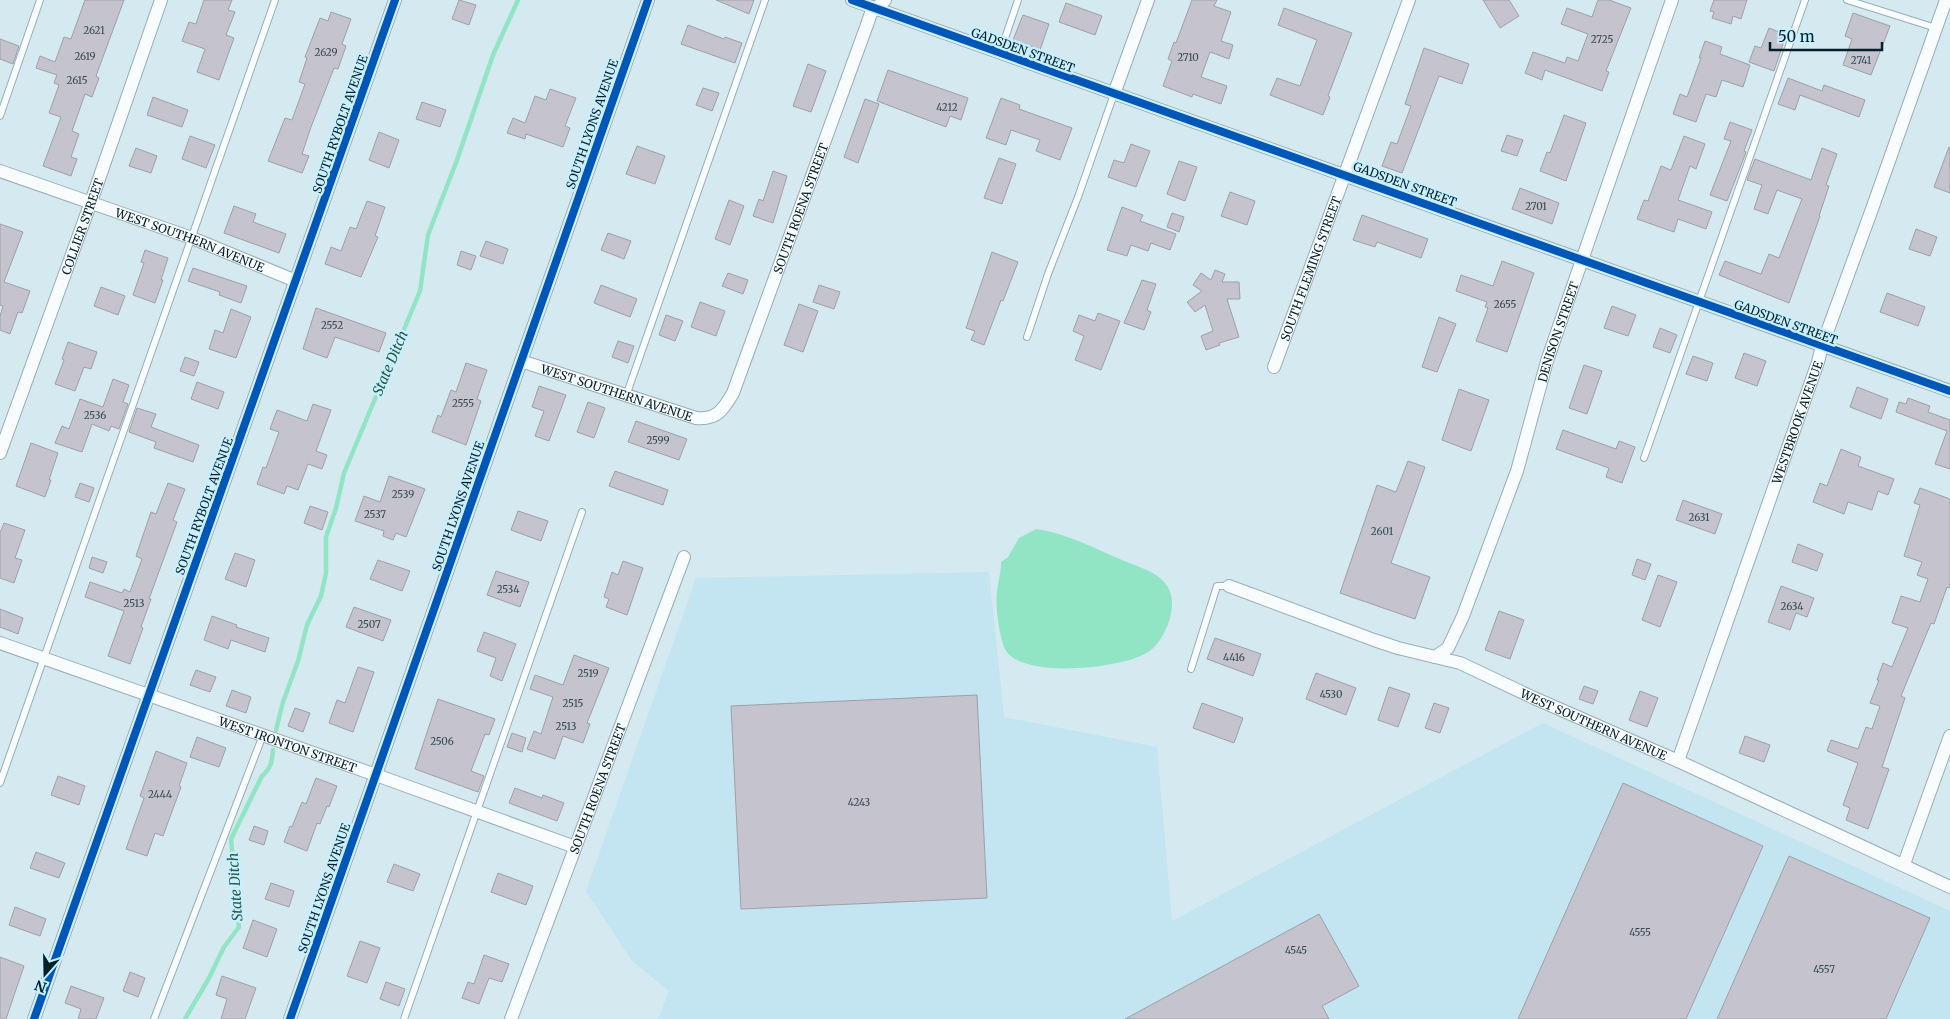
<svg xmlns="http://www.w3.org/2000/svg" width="1950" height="1019" font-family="Merriweather,serif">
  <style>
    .built { fill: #c3e4f1 }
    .water { fill: #92e5c4 }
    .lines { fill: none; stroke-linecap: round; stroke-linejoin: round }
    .stream { stroke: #92e5c4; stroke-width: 4.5 }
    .building { fill: #c5c4ce; stroke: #9f9fa8 }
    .lane-casing { stroke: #98aeb6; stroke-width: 8 }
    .street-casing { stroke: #98aeb6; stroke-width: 14 }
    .lane { stroke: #f9fcfd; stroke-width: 6 }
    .street { stroke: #f9fcfd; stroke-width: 12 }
    .cycleway-casing { stroke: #c8effe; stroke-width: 11 }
    .cycleway { stroke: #0057b8; stroke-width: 8 }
    .labels { text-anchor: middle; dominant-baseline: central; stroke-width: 5; stroke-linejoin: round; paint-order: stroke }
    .number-label { font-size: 10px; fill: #344952 }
    .street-label { font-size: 12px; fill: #042029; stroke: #c8effe }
    .water-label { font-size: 14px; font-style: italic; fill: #2a5743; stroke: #c8effe }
  </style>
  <rect width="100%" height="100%" fill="#d5e9f1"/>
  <path class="built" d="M989,572L1004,717L1157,747L1172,921L1543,723L1950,911V1019H658L669,991L632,961L586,891L696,578Z"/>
  <path class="water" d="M1036,529C1066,533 1094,548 1122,560C1152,572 1180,579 1170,618C1167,629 1160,643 1151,650C1128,669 1020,680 1005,649C999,636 995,606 997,592C998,582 1001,573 1001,562L1008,557L1019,538Z"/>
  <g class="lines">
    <path class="stream" d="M276,730L283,702L298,661L307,625L321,596L326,573V537L336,508L344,473L420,291L428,235L457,160L493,55L518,0
      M185,1019L209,978L224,947L239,927L231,839L262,776C271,768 272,762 273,750"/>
  </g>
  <path class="building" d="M85,0H124L96,76L99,78L92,97L85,94L72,131L79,134L71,157L77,159L71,176L43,166L61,117L49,113L59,85L54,83L57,75L36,68L40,56L55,62L64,37L71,39Z
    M204,0H232L228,10L235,12L226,35L234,38L219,80L197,72L205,49L182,41L189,22L196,24Z
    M459,0L476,5L469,25L452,19Z
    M716,0H754L749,14Z
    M1192,0H1217L1214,6L1231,12L1221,41L1233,45L1229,59L1210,52L1201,77L1227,86L1221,104L1193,94L1192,97L1163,86L1172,61L1168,59L1174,42L1176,43Z
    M1483,0H1509L1519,16L1500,28Z
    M1598,0H1609L1631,8L1606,71L1609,72L1602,91L1545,70L1542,80L1525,73L1533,52L1565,63L1567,57L1578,61L1588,34L1561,24L1567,8L1592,17Z
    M1714,0H1747L1741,19L1733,16L1731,24L1712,18L1714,12L1710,11Z
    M1066,3L1102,16L1095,35L1059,22Z
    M1284,8L1352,33L1328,96L1330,97L1323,115L1270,95L1277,78L1300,86L1317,40L1278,25Z
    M331,12L351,19L342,44L346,46L338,69L334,68L311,127L302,154L309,156L302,173L268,161L285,118L292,120L305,84L299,82L307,58L305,57L320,18L328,21Z
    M1853,13L1890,26L1871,75L1843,65L1852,39L1845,36Z
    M1023,15L1049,24L1040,50L1013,40Z
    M688,25L724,39L725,37L742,43L735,63L681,44Z
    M1769,28L1786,35L1774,71L1749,62L1755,46L1761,48Z
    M0,39L19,46L13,64L0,59Z
    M1705,41L1722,47L1720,54L1750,65L1743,87L1722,80L1716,97L1706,94L1696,122L1673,114L1680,94L1687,97L1701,58H1699Z
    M1424,48L1469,64L1462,84L1439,76L1402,173L1382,166L1391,142L1397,144L1411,106L1405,104Z
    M808,64L826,71L811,112L793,106Z
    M888,70L968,98L961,120L950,116L946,127L877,101Z
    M1788,78L1822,91L1824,85L1865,100L1859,117L1800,95L1795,110L1778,104Z
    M703,88L719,93L712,111L696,105Z
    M550,89L576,98L565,126L570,128L563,147L526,134L525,139L507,133L513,118L525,123L535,96L546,100Z
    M153,97L188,110L182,127L147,115Z
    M1001,98L1020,105L1019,109L1072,128L1060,160L1036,151L1040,140L1011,130L1006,145L986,138Z
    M865,99L879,104L858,163L844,157Z
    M422,102L446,110L440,127L416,119Z
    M1564,115L1586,123L1566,181L1540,171L1547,152L1550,153Z
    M1730,122L1752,130L1744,151L1746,152L1745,155L1727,201L1710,195L1731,141L1724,139Z
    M379,132L399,140L389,168L369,160Z
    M1507,135L1523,140L1517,156L1501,151Z
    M190,136L215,145L206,168L182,159Z
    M1684,136L1705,144L1696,169L1690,166L1678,200L1712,212L1706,229L1678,219L1674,232L1637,219L1644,200L1648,201L1661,166L1671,170Z
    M1131,144L1150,151L1136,187L1108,177L1114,160L1124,163Z
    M637,146L665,156L655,184L626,174Z
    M1949,147H1950V193L1934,187Z
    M136,148L157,156L151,173L129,166Z
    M1822,148L1837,154L1826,185L1829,186L1819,216H1820L1789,303L1719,275L1725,261L1761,274L1769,254L1779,258L1802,199L1777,190L1768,214L1754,209L1762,185L1747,180L1755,159L1811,180Z
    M999,158L1016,164L1002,204L984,198Z
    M1179,161L1197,167L1185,201L1167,194Z
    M773,171L787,176L773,223L753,216L759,199L763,201Z
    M1520,188L1559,203L1552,224L1512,209Z
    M1230,192L1255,201L1247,225L1221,216Z
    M729,200L744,206L730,245L715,239Z
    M367,201L385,207L375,236L378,237L361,277L325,264L331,247L341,251L350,227L356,229Z
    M234,206L256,214L253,222L286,234L279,253L224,233Z
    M1122,207L1143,215L1140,221L1176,234L1170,250L1151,243L1148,251L1131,245L1127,256L1107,250Z
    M1172,213L1184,217L1179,232L1167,227Z
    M1362,215L1428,239L1421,258L1377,242L1375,247L1353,240Z
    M0,224L23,232L4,282L30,291L22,313L18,312L10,334L0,330V316L3,306L0,305Z
    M1916,229L1937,237L1930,256L1909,249Z
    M608,233L631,241L624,259L601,250Z
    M486,241L508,249L503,264L480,256Z
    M145,250L168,258L161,280H163L155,303L133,295L144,263L141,262Z
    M461,251L476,256L471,270L457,265Z
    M992,252L1018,262L1003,301L1001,300L984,345L971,340L975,331L966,328Z
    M1502,261L1534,273L1507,352L1476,341L1488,308L1485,307L1487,302L1456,291L1461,275L1493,286Z
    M193,268L247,286L241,303L219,295L220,292L188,281Z
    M1215,270L1225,274L1222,282H1239L1240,299H1227L1239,337L1219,343L1220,345L1206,350L1201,336L1213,331L1205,305L1195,312L1187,302L1202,291L1193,285L1201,273L1211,280Z
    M728,273L748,280L743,294L722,286Z
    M1142,280L1156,284L1147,310L1151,312L1144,330L1124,323Z
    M601,285L637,299L630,317L594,303Z
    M819,285L840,292L834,309L813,302Z
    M101,287L125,296L118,315L94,306Z
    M1887,293L1925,307L1918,326L1880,312Z
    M700,302L725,311L716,336L691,327Z
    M799,304L818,311L803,352L784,345Z
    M1612,306L1636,315L1628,336L1604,328Z
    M316,308L386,333L379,352L335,337L327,358L303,349Z
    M231,309L251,317L236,358L209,349L215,330L223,333Z
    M1098,313L1120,321L1101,370L1075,360L1084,336L1073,331L1079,315L1095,321Z
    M666,315L683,321L675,341L659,335Z
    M1439,317L1456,324L1437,372L1422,367Z
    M1660,328L1677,335L1670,353L1653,347Z
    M618,341L634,346L628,363L612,357Z
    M68,342L97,352L91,369L84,367L75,391L55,384L64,360L62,359Z
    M1744,353L1766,361L1757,386L1735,378Z
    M1693,356L1713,363L1707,381L1686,374Z
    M185,357L199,362L194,376L180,371Z
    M466,363L487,370L477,399L481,401L466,445L432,432L438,415L441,417L451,390L456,392Z
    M1584,365L1602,371L1587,414L1569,408Z
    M113,379L129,385L123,402L128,404L119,429L111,426L109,431L92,424L82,452L55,443L62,426L69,429L80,399L103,407Z
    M197,382L224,392L218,409L191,399Z
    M539,386L566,395L549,441L535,436L544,411L532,407Z
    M1857,387L1888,399L1881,419L1850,407Z
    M1459,389L1489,400L1471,451L1442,440Z
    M1908,398L1930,406L1928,412L1950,420V469L1935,464L1947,431L1896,412L1899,402L1906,404Z
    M588,402L605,408L594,438L577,432Z
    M313,404L331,410L316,451L327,455L322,469L308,464L298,490L287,486L284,494L257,484L263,467L266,468L279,432L270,429L277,410L307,421Z
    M137,408L156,414L151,427L199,445L193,462L154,448L156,442L129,432Z
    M636,421L687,439L679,460L628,442Z
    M1563,430L1616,449L1619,441L1635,447L1622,483L1606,477L1609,468L1556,449Z
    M31,443L58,453L49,480H51L45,497L16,486Z
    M1841,449L1861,457L1858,466L1894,479L1888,495L1878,491L1872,510L1848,502L1844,514L1813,502L1820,483L1827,486Z
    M1408,461L1425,467L1391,563L1430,577L1415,619L1340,593L1377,485L1396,492Z
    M615,471L668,490L663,505L609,486Z
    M389,476L425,489L406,537L396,533L393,540L383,536L384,531L355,521L364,496L380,502Z
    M80,483L94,488L89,502L75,497Z
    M168,483L185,489L173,520L177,522L149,599H151L141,627L143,628L130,664L108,656L124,611L85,597L90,582L122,593L124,589L130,592L142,559L136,556L151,512L156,514Z
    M1920,488L1950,499V588L1947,587L1934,624L1931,623L1901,696L1905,698L1882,767L1889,769L1868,829L1846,820L1850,808L1843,805L1858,763L1827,751L1831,740L1858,749L1866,727L1872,729L1880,706L1870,703L1879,680H1877L1883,663L1892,667L1908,628L1892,623L1901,596L1920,602L1928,579L1917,575L1922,562L1904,556L1920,505L1914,503Z
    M1683,500L1722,514L1715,534L1676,520Z
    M310,506L328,512L322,530L304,523Z
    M518,511L548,521L541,541L511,530Z
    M4,523L25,530L15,558L22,560L14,583L0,578V533Z
    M1798,544L1823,554L1817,571L1792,562Z
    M235,553L255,560L246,587L225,579Z
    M92,557L107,562L103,573L89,568Z
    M1637,559L1651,564L1645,580L1632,575Z
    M378,560L410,571L402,591L370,579Z
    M623,561L643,568L627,615L606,607L609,599L604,597L612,572L618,575Z
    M496,571L529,582L520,607L487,595Z
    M1658,575L1677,582L1660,627L1642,620Z
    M1781,586L1814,598L1807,617L1796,613L1790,630L1768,622Z
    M354,607L391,620L383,641L346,627Z
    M0,609L23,618L18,634L0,627Z
    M1499,611L1524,620L1510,659L1485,650Z
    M212,616L237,625L236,627L269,638L265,652L231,640L228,649L204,640Z
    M484,632L516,644L502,681L490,676L496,658L477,651Z
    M1215,638L1261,654L1253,676L1207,659Z
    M574,655L609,668L587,723L590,724L583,743L563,736L555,759L527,749L534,731L541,734L553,697L530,689L535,675L563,685Z
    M358,667L374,672L353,732L329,723L337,700L345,703Z
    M196,670L216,677L210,692L190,685Z
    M1316,673L1356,688L1346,715L1306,699Z
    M1584,686L1598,691L1593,704L1579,699Z
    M1389,687L1410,694L1398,727L1378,720Z
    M232,690L251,697L246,713L226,706Z
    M1640,691L1658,698L1647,727L1629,720Z
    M977,695L987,898L741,909L731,706Z
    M438,699L495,719L489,735L485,734L471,771L484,776L478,792L415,769Z
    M1202,703L1243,718L1234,743L1193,728Z
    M1434,703L1449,708L1440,733L1425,728Z
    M295,708L310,713L303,732L288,726Z
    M512,733L526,738L522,752L507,747Z
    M1745,736L1770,745L1764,762L1739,753Z
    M197,737L226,748L219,767L190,757Z
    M156,751L187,763L179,786L181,787L163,836L155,833L147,856L126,849L144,798L140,796Z
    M58,776L85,786L79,805L51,795Z
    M316,778L337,786L329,807L327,806L320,824L317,823L307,851L284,842L290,826L292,827L302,802L306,804Z
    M1623,783L1763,846L1686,1019H1518Z
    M515,788L542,798L543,795L564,803L557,821L509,803Z
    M254,826L268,831L264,845L249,840Z
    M36,852L65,863L59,878L30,868Z
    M1789,856L1930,918L1886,1019H1717Z
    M394,864L420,874L413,891L387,882Z
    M498,873L533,886L526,905L491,892Z
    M271,883L294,891L289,907L265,899Z
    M15,907L46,919L40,936L9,925Z
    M1319,914L1359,986L1322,1006L1329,1019H1125Z
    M253,920L277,929L267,957L243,948Z
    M360,941L380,948L367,983L347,976Z
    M484,955L509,964L502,982L489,978L479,1004L462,998L468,982L474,984Z
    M0,957L24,966L6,1019H0Z
    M130,972L145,978L138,997L123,991Z
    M222,976L256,988L245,1019H221L227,999L216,995Z
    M386,982L405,989L399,1006L380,999Z
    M71,986L104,998L96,1019H78L81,1009L65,1003Z"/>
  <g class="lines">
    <defs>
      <path id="lane" d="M1847,0L1936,28
        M1000,53L1018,0
        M0,116L40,0
        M1027,337L1048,274L1078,197L1114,94
        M626,396L765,0
        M1644,458L1805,0
        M1191,669L1217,586H1229
        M0,783L275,0
        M154,1019L263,735
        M404,1019L582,512"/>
      <g id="street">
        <path d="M852,0L1950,391"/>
        <path d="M1114,94L1148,0"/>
        <path id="s1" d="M0,171L192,238L296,281"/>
        <path id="s2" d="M521,361L696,418C717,420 723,410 733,393L868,22L871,13L885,0"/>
        <path id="s3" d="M1274,367L1409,0"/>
        <path id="s4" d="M0,453L91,202L161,0"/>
        <path id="s5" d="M1229,586L1374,640L1398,648L1460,663L1534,698L1678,761L1950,887"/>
        <path id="s6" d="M0,643L376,775L575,847"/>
        <path id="s7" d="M1435,657L1448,648L1463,616L1517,471L1547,361L1672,0"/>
        <path id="s8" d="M1678,761L1818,362L1822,346L1872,209L1946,0"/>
        <path d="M1904,864L1950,736"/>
        <path d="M34,1019L395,0"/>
        <path d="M290,1019L648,0"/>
        <path id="s9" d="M511,1019L684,557"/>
      </g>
    </defs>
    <use href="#lane" class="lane-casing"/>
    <use href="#street" class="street-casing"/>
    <use href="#lane" class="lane"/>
    <use href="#street" class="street"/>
    <defs>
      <path id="cycleway" d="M852,0L1950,391
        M34,1019L395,0
        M290,1019L648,0"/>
    </defs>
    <use href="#cycleway" class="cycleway-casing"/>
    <use href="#cycleway" class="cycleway"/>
  </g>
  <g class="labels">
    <g class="number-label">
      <text x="94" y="30">2621</text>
      <text x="1602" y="39">2725</text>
      <text x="326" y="52">2629</text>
      <text x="85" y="56">2619</text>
      <text x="1188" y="57">2710</text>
      <text x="1861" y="60">2741</text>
      <text x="77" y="80">2615</text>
      <text x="947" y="107">4212</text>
      <text x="1536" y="206">2701</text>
      <text x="1505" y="304">2655</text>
      <text x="332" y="325">2552</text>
      <text x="463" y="403">2555</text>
      <text x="95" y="415">2536</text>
      <text x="658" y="440">2599</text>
      <text x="403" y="494">2539</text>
      <text x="375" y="514">2537</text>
      <text x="1699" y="517">2631</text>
      <text x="1382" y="531">2601</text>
      <text x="508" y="589">2534</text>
      <text x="134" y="603">2513</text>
      <text x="1792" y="606">2634</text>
      <text x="369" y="624">2507</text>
      <text x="1234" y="657">4416</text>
      <text x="588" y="673">2519</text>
      <text x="1331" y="694">4530</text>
      <text x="573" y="703">2515</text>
      <text x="566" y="726">2513</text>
      <text x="442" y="741">2506</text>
      <text x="160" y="794">2444</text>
      <text x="859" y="802">4243</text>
      <text x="1640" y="932">4555</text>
      <text x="1296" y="950">4545</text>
      <text x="1824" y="969">4557</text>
    </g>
    <g class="street-label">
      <text transform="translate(1023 50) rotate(20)">GADSDEN STREET</text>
      <text transform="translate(340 124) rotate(-71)">SOUTH RYBOLT AVENUE</text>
      <text transform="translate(592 124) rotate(-71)">SOUTH LYONS AVENUE</text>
      <text transform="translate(1405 184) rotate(20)">GADSDEN STREET</text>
      <text stroke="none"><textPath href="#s2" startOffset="429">SOUTH ROENA STREET</textPath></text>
      <text stroke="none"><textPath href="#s4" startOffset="241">COLLIER STREET</textPath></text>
      <text stroke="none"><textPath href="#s1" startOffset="202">WEST SOUTHERN AVENUE</textPath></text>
      <text stroke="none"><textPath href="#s3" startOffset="105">SOUTH FLEMING STREET</textPath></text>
      <text transform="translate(1786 322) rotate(20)">GADSDEN STREET</text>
      <text stroke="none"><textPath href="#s7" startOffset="351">DENISON STREET</textPath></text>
      <text stroke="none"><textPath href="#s2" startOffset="101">WEST SOUTHERN AVENUE</textPath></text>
      <text stroke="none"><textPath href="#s8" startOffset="359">WESTBROOK AVENUE</textPath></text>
      <text transform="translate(204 506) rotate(-70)">SOUTH RYBOLT AVENUE</text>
      <text transform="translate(458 506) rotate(-71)">SOUTH LYONS AVENUE</text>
      <text stroke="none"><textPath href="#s5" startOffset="391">WEST SOUTHERN AVENUE</textPath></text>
      <text stroke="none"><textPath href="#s6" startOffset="305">WEST IRONTON STREET</textPath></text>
      <text stroke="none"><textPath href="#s9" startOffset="246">SOUTH ROENA STREET</textPath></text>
      <text transform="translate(324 888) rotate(-71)">SOUTH LYONS AVENUE</text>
    </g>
    <g class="water-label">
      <text transform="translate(390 363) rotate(-67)">State Ditch</text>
      <text transform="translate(235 887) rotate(-94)">State Ditch</text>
    </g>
  </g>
  <g transform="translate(45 974) rotate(200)" stroke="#c8effe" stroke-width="4" paint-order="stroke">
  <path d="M0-4L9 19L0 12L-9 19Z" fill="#042029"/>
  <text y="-8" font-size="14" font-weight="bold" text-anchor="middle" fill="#042029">N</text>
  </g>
  <path d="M1770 42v8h112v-8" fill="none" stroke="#042029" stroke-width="2.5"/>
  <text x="1778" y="42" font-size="15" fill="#042029" stroke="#c8effe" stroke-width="4" paint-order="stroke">50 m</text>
</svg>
